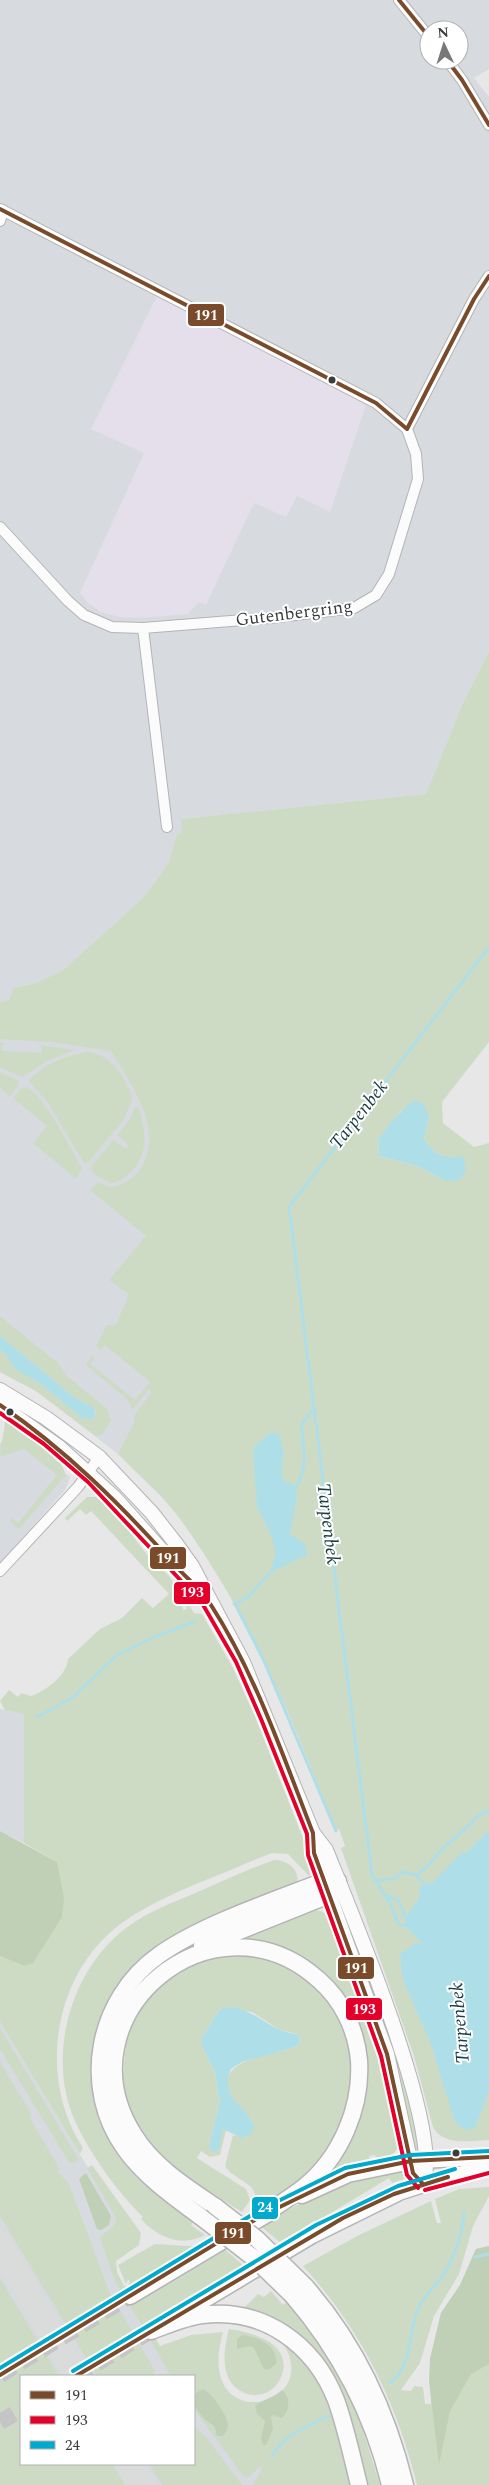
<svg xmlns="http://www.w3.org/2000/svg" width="489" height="2485" font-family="Spectral,serif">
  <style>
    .built { fill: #d7dade; fill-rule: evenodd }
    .industrial { fill: #e4dfea }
    .green { fill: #cddbc5; fill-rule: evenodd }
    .forest { fill: #c0d0b6 }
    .water { fill: #aedfe9 }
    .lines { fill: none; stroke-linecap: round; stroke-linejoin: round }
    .stream { stroke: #aedfe9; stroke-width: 3 }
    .taxiway { stroke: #dadbdb; stroke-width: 26 }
    .trunk-tunnel { stroke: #c5c5c5; stroke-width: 16; stroke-dasharray: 16 8; stroke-linecap: butt }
    .minor-casing { stroke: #b4b4b4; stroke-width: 12 }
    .secondary-casing { stroke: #b4b4b4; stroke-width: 16 }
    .primary-casing { stroke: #b4b4b4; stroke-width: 18 }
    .trunk-casing { stroke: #b4b4b4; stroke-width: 19 }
    .minor { stroke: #fbfbfb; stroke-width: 10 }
    .secondary { stroke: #fbfbfb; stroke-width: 14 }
    .primary { stroke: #fbfbfb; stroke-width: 15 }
    .trunk { stroke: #fbfbfb; stroke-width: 16 }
    .trunk-bridge-casing { stroke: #b4b4b4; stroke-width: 19; stroke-linecap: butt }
    .trunk-bridge { stroke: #fbfbfb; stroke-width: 16 }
    .bus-1-casing { stroke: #fff; stroke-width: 8 }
    .bus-2-casing { stroke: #fff; stroke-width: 8 }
    .bus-3-casing { stroke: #fff; stroke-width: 8 }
    .bus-1 { stroke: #7a4b2a; stroke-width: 4 }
    .bus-2 { stroke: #e4002b; stroke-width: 4 }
    .bus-3 { stroke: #00a9ce; stroke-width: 4 }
    .bus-dot { fill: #3b3c3c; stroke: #fff; stroke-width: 2 }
    .labels { text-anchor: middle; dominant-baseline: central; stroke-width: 4; stroke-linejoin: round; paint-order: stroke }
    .street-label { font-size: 18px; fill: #3b3c3c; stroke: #fff }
    .water-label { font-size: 19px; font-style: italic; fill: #1a3c42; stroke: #fff }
    .line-badge { stroke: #fff; stroke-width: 2 }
    .badge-label { font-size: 14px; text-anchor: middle; font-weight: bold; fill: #fff }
  </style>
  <rect width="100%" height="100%" fill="#e7e7e7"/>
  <path class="built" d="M0,0H489V69L474,78L489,97V652L462,705L426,794L182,819V833L177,834L168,864L143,898L63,970L36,983L13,988L9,1000L0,1002ZM429,30H459V60H429Z
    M0,1030L107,1041L150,1096L164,1387L152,1410L118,1454L36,1391L0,1372Z
    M2,1441L25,1442L70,1477L65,1490L0,1563V1443Z
    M0,1709L24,1713V1843L0,1831Z
    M0,2022L122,2224L103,2236L117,2281L142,2328L172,2376H21V2464H194V2376L205,2374L272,2485H0Z"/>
  <path class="industrial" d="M158,294L366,405L330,512L297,496L286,517L254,503L206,605L199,602L188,614L139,618L120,617L100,612L87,602L80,593L144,453L91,429Z"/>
  <path class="green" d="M489,652V1042L442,1102L443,1123L474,1147L489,1143V2140C470,2141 443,2146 433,2127L414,2056L341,1848L345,1846L339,1829L335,1830C294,1721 249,1614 180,1519C163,1495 138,1475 118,1454L134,1423V1416L152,1392L149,1389L133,1409L126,1398L86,1365L92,1356L94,1358L90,1364L135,1400L150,1382L105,1345L101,1350L96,1346L107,1325H116L129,1294L109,1280L146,1236L90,1190L98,1182C108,1189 119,1188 129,1180C133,1176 138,1174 140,1170C165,1130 133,1087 111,1051L53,1042L0,1039V1002L9,1000L13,988L36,983L63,970L143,898L168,864L177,834L182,833L181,819L426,794L462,705ZM401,1111L429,1116L424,1140L433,1151L446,1158L443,1180L418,1166L379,1156L378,1140Z
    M0,1043H7L2,1045V1051L42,1053V1047L38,1045L74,1050L49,1060L22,1077L0,1067Z
    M87,1052C110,1054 127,1077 132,1099L124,1119L87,1164L84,1163L48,1103L29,1081C41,1065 68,1055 87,1052Z
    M0,1072L19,1081L18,1086L10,1096L0,1088Z
    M26,1087C44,1094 71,1150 82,1168L76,1179L33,1143L47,1126L13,1098L21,1089Z
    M135,1107L139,1108C145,1132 150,1153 130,1173C124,1178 118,1183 110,1183L93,1173L91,1167L113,1140L126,1149L129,1146L117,1135L130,1119Z
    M0,1316L58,1363L67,1376L106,1408L111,1420L103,1434L96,1436L36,1391L0,1372V1350L6,1354L15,1369L41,1384L82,1418L95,1417L96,1411L75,1398L0,1336Z
    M5,1419L56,1454L53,1458L61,1464L66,1475L19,1529L10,1521L13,1518L18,1523L57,1475L24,1449L0,1457C0,1443 5,1433 5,1419Z
    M87,1497H96L102,1501L116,1514L148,1556L169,1576L180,1594L183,1610L187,1609L177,1582L179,1581L192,1600L190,1607L194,1613L202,1614L233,1668L256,1719L310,1856L312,1867L309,1876L288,1854L272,1853L259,1858C214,1878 163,1894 122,1923C53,1973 37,2078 83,2148L80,2154L0,2022V1956L24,1966L57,1862L24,1843V1714L5,1710L0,1701L9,1690L18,1697L21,1693L31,1696C46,1691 67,1675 68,1659L100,1629L122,1618L142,1598L153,1608L169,1594L91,1511L86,1515L80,1509L67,1521L65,1518Z
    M274,1860C287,1860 300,1869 297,1883L168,1941C93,1985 67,2076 115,2150C135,2180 166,2201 193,2222L191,2225L205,2235C181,2248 157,2237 141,2219L143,2217C117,2192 85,2147 72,2114C48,2050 72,1969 126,1928C148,1911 175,1902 200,1891C225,1880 249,1869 274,1860Z
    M338,1901H341L402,2065L421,2152L416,2154L396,2066Z
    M313,1909L323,1912L332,1922L377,2040L401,2143L391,2157L377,2161L375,2155L369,2156L370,2162L337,2172L333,2165L363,2091L335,1989L229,1941Z
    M232,1953L264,1956L309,1977L341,2015L353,2060L348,2111L324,2158L289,2191L251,2215C267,2181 237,2185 225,2166L233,2135L235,2136L252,2121C247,2114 238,2109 234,2101C207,2058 271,2056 296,2047L300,2042L298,2034L280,2030L252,2012L222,2008L217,2013L202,2038V2046L215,2072L220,2102L209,2146L223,2129L226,2130L220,2155L210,2157L201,2151L197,2158L246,2189L250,2200L242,2212L186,2177L156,2150L133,2117L124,2088L123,2076L126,2045L131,2028L148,1997L159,1986L192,1964Z
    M0,2028L79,2160L74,2163L69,2162L0,2049Z
    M0,2062L30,2112L31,2120L58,2166V2172L69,2184L109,2291L155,2371L152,2376H97L0,2216Z
    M92,2165L141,2233L139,2245L116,2261L117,2272L124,2286H128L130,2281L128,2279L126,2284L118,2265L155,2244L223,2248L244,2266L148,2325L160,2346L191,2335L223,2332C193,2439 327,2408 282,2342L288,2344L310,2368L323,2390L354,2485H253L262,2469L260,2466L249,2477H244L194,2409V2406L204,2419L214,2426L215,2432L223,2436L196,2391L194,2394V2376H171L115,2281L100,2238C106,2229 118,2230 115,2216L87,2168Z
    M403,2168L407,2172L404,2179L392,2183L389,2178L281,2243L260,2226L315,2195L365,2175Z
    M489,2187V2196L473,2226L459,2274L434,2316L420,2363L401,2390L411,2391L414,2386L423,2387L425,2404H431L430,2359L441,2313L460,2285L476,2249L489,2246V2485H417C397,2403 361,2329 303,2266L357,2236L431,2201L437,2223H441L435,2199L459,2189Z
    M0,2278L59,2376H21V2464H112L125,2485H0Z
    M271,2291L283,2305L286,2302L291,2304L334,2362L361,2424L380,2485H364L335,2384L242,2310L258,2294L264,2297Z
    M229,2329C251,2332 289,2342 283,2371C281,2379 277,2386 271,2390C263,2395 254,2397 245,2393C219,2383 223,2350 229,2329Z
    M194,2426L206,2437L242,2485H162L149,2464H194Z"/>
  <path class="forest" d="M0,1831L57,1862L64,1898L62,1917L33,1963L24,1966L0,1956Z
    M86,2173L111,2216L109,2225L101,2230L97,2229L79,2179Z
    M489,2246V2364L471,2374L450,2411L439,2465L429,2381L430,2359L441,2313L460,2285L476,2249Z
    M243,2335C259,2337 279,2346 276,2364L268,2370L264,2369L254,2348L250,2346L237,2349V2339Z
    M203,2389C211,2392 228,2416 228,2425C228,2430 226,2432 223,2436H217L214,2426L204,2419L194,2406V2394Z
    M282,2390C291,2397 290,2411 282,2418L273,2415L271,2417L273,2429L266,2445H263L261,2438L265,2421L257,2414L255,2406C261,2400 274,2398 282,2390Z"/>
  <path class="water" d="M412,1101L422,1102L429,1116L424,1140C437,1156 442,1159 463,1156L466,1171L459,1181L443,1180L418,1166L379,1156L378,1140L390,1123Z
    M0,1336L75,1398L94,1408L95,1417L92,1419L82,1418L41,1384L15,1369L6,1354L0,1350Z
    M270,1433L279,1434L284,1453L282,1467L283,1480L296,1486L297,1496L290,1534L306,1545L307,1556L297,1559L269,1574L276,1553L270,1533L257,1507L253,1448Z
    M489,1830V2091L475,2128L468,2130L458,2126L453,2117L432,2047L402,1977L400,1953L410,1948L413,1944L422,1943L405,1926V1918L420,1897L419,1888L425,1884L432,1883L461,1853H466Z
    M232,2007C258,2011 272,2033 298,2034L300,2042L296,2047L242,2062L231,2069C218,2100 249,2106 254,2127L251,2134L242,2138L223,2129L219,2149L215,2152L212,2151L209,2146L220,2102L215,2072L202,2046V2038L217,2013L222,2008Z"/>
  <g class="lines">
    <path class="stream" d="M296,1486C310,1463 302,1449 302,1424L312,1411
      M234,1604L247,1598L269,1574
      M235,1604L264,1661L336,1831
      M37,1717L72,1698L117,1655L154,1637L194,1622
      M375,1881L396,1878L402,1872L416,1875
      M426,1888L425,1884L416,1875L429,1865L442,1849L473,1822L476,1817L489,1810
      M385,1895L399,1901L406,1920
      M408,1926L399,1925C396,1918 393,1909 389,1902C383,1892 377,1884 372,1874L289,1207L489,947
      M475,2257L489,2254
      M390,2383C414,2364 407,2335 418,2309C423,2297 433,2288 441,2278C454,2260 462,2235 464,2213
      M272,2456C285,2434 307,2426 329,2416"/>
    <path class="taxiway" d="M0,2244L77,2376
      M129,2464L142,2485"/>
    <path class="trunk-tunnel" d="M0,2375L130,2296
      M76,2376L151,2331
      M0,2422L21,2410"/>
    <defs>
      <path id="minor" d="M399,0L429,37
        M447,60L462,80L489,125
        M0,209L376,403L407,429L416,454L418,479L389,574L376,595L354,608L270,618L143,628L112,627L84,615L68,601L0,527
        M0,221L3,210
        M407,429L474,299L489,276
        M143,628L167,827
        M0,1571L78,1487L99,1457"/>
      <path id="secondary" d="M0,1390L46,1418L99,1457L152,1513L177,1545L192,1566L243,1662L313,1833L326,1850C350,1910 444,2131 423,2184L413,2173L387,2054L314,1853L313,1833
        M0,1405L59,1447L115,1498L198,1591"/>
      <path id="primary" d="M411,2161L489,2157
        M397,2193L437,2180L489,2167"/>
      <path id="trunk" d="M302,2195L348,2174L411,2161
        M216,2207C186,2187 153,2166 134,2135C58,2015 214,1885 319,1980C342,2000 356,2029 359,2060C362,2107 341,2157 304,2187C291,2197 277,2206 263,2215
        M201,2217C174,2197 145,2177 125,2149C80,2087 97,1999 159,1955C203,1924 273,1901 324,1881H338L336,1890L329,1895L202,1946
        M305,2286C355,2343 387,2411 405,2485
        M130,2296L272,2211
        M293,2296C340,2351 373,2414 390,2485
        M175,2317L312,2235L397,2193
        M151,2331C168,2325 185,2317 202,2315C263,2307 314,2344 336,2400C346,2428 352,2457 359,2485"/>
    </defs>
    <use href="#minor" class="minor-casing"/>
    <use href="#secondary" class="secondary-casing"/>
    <use href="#primary" class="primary-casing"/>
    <use href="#trunk" class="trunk-casing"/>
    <use href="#minor" class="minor"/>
    <use href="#secondary" class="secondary"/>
    <use href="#primary" class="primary"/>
    <use href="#trunk" class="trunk"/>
    <defs>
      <path id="trunk-bridge" d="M216,2207L257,2239L305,2286
        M201,2217L255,2259L293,2296"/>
    </defs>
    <use href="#trunk-bridge" class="trunk-bridge-casing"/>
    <use href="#trunk-bridge" class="trunk-bridge"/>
    <defs>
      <path id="bus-1" d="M399,0L429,37
        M447,60L462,80L489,125
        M0,209L376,403L407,429
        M407,429L474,299L489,276
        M0,1405C66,1450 120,1504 173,1563C185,1577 201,1589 211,1605C256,1675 283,1756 313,1833L314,1853L387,2054L413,2173L423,2184
        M0,2375L263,2215L348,2174L411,2161L489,2157
        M76,2376L343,2218L394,2194L448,2177"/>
      <path id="bus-2" d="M0,1413L44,1444L88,1482L202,1603L236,1662L261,1719L307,1834L308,1855L381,2056L407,2175L418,2188
        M425,2190L489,2173"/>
      <path id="bus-3" d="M0,2368L260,2210L345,2168L410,2155L489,2151
        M73,2371L316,2225L398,2186L455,2169"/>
    </defs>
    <use href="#bus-1" class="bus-1-casing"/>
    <use href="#bus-2" class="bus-2-casing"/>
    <use href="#bus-3" class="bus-3-casing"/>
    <use href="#bus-1" class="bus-1"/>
    <use href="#bus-2" class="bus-2"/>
    <use href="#bus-3" class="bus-3"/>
  </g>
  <g class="bus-dot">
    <circle cx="332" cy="380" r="4.5"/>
    <circle cx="10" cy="1412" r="4.5"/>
    <circle cx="456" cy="2153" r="4.5"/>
  </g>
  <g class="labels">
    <g class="street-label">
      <text transform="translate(294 613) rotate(-7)">Gutenbergring</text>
    </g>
    <g class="water-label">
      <text transform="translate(359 1115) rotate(-52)">Tarpenbek</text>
      <text transform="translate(328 1524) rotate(83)">Tarpenbek</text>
      <text transform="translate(460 2023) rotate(-95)">Tarpenbek</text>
    </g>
  </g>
  <g class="line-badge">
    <rect x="187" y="303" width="38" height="24" rx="5" fill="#7a4b2a"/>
    <rect x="149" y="1546" width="38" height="24" rx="5" fill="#7a4b2a"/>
    <rect x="173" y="1581" width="38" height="24" rx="5" fill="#e4002b"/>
    <rect x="337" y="1956" width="38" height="24" rx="5" fill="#7a4b2a"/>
    <rect x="345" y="1997" width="38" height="24" rx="5" fill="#e4002b"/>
    <rect x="251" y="2196" width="28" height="24" rx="5" fill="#00a9ce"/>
    <rect x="214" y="2221" width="38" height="24" rx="5" fill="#7a4b2a"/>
  </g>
  <g class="badge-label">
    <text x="206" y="320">191</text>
    <text x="168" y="1563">191</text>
    <text x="192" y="1597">193</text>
    <text x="356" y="1973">191</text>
    <text x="364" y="2014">193</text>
    <text x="265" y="2212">24</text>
    <text x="233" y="2238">191</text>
  </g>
  <rect x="20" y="2375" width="175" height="90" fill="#ffffff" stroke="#b1b1b1"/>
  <rect x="30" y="2391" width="25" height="8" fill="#7a4b2a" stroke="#b1b1b1"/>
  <text x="65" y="2400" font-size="15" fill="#3b3c3c">191</text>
  <rect x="30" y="2416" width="25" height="8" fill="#e4002b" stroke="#b1b1b1"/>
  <text x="65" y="2425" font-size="15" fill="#3b3c3c">193</text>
  <rect x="30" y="2441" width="25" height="8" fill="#00a9ce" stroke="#b1b1b1"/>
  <text x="65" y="2450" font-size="15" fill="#3b3c3c">24</text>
  <g transform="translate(444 45) rotate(356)"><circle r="24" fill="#ffffff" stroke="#b1b1b1"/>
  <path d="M0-4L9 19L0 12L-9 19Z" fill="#777878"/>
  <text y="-8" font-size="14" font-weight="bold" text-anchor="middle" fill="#3b3c3c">N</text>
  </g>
</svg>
